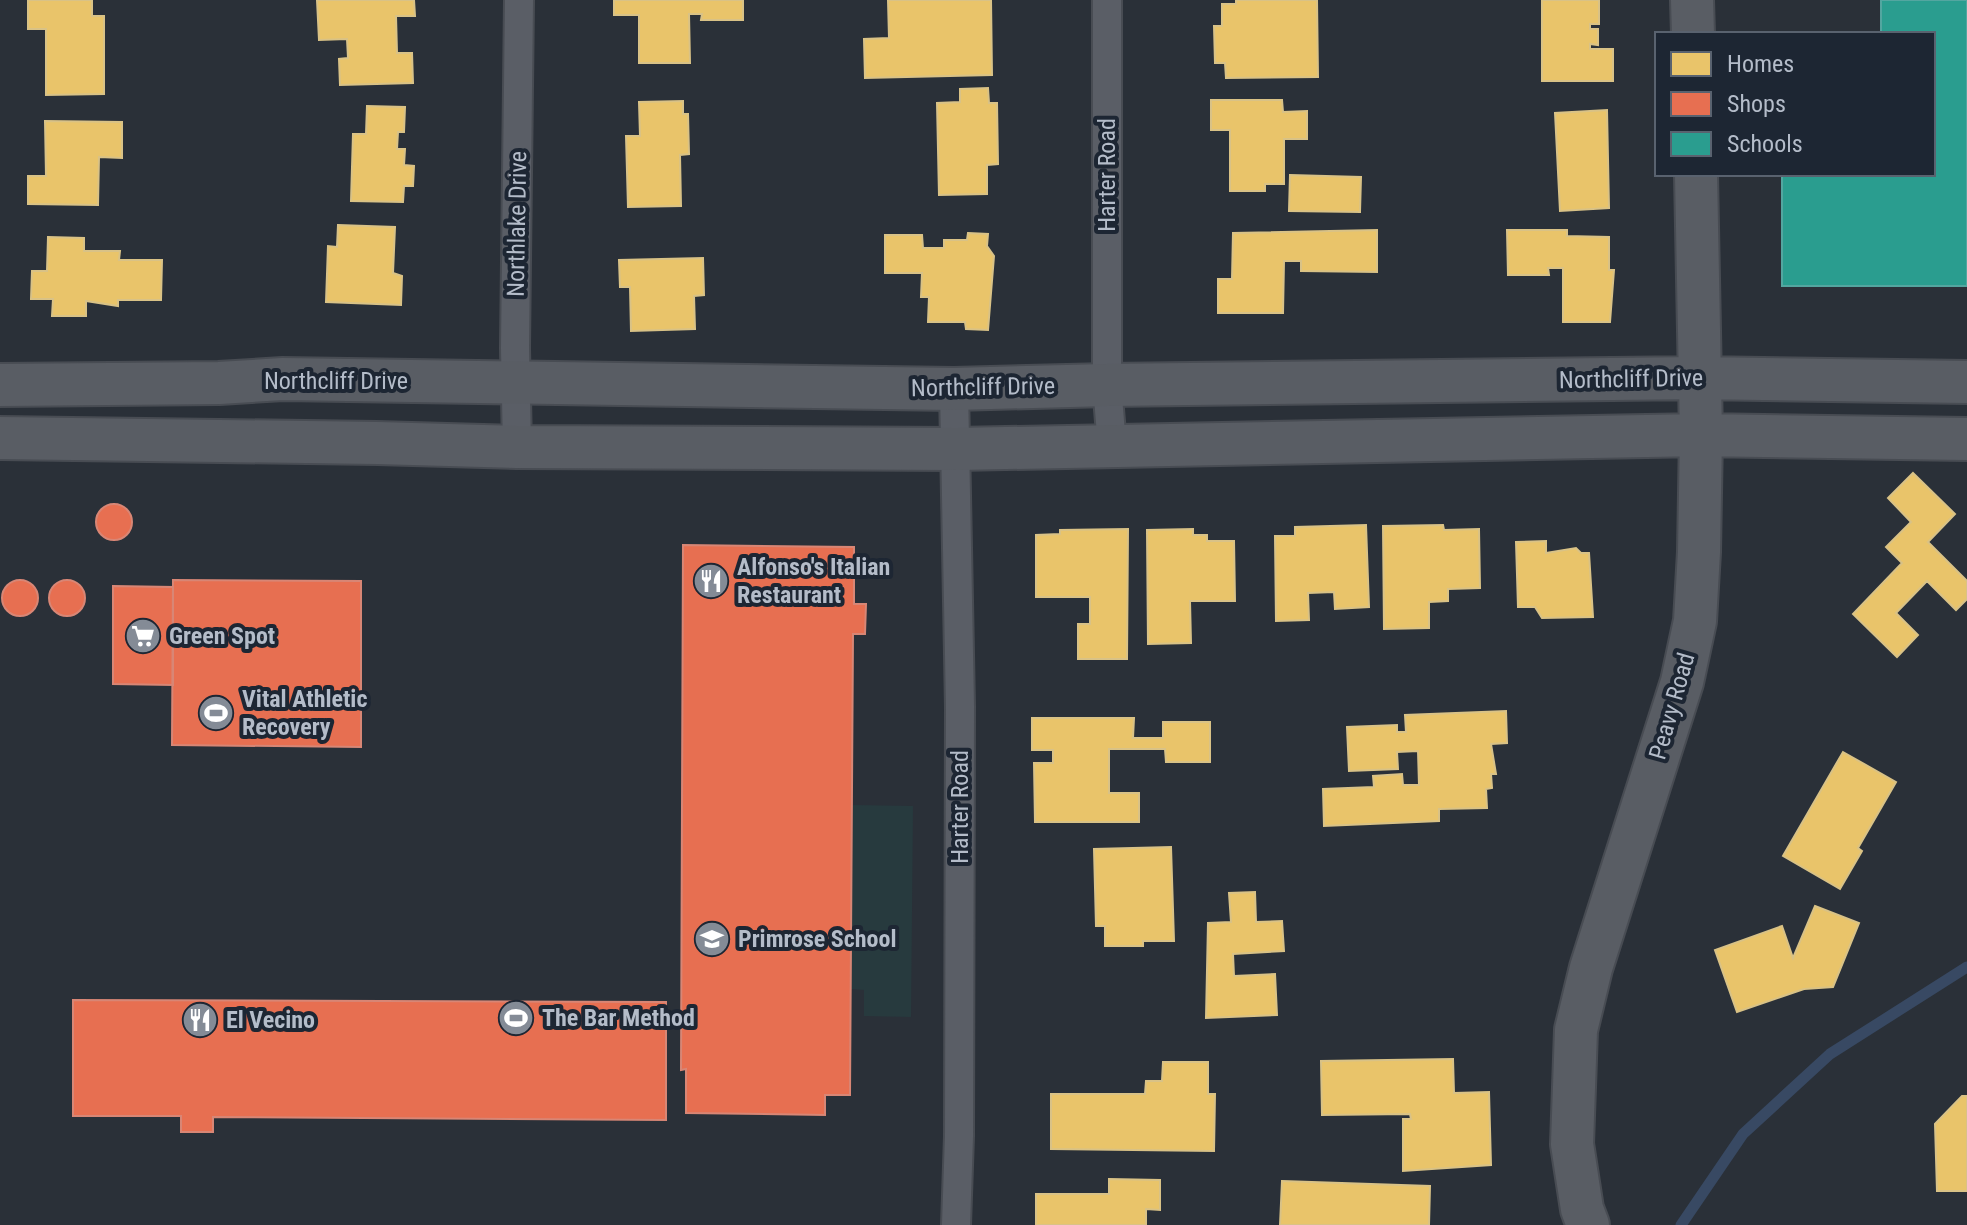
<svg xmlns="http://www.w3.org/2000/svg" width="1967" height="1225" font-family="'Roboto Condensed',sans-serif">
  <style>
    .green { fill: #273a3e }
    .homes { fill: #e9c46a; stroke: #d9c286; stroke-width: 2 }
    .shops { fill: #e76f51; stroke: #d88675; stroke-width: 2 }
    .schools { fill: #2a9d8f; stroke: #53a6a0; stroke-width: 2 }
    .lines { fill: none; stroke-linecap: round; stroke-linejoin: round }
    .stream { stroke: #384963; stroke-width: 11 }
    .street-casing { stroke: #484c53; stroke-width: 32 }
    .secondary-casing { stroke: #484c53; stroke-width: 46 }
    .street { stroke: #5a5e66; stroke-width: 28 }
    .secondary { stroke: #595d64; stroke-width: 42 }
    .labels { text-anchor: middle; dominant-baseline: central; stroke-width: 8; stroke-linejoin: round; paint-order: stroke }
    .street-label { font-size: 24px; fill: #b4bcc9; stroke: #1d2633 }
    .poi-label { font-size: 24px; font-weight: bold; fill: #b4bcc9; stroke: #1d2633; text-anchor: start }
  </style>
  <rect width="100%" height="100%" fill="#2a3038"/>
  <path class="green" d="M853,805L913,806L911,1017L864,1016V990L851,989Z"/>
  <path class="homes" d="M28,0H92V16H104V94L46,95V29H28Z
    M317,0H414L415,16H396L397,53H412L413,83L340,85L339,59L348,58L347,39L319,40Z
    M614,0H743V20H701L702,14H689L690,63H639V15H614Z
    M888,0H991L992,75L865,78L864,39L889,38Z
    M1236,0H1317L1318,77L1226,78L1225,63H1215L1214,26H1222V4H1236Z
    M1542,0H1599V24H1590V29H1598V45L1590,44V49H1613V81H1542Z
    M988,88L989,103H997L998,164L987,165V194L939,195L937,103L960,102V89Z
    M1211,100H1282L1283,112L1307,111V139H1284V184H1265V191H1230V130H1211Z
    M683,101V114H688L689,154L680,155L681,206L628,207L626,136H640L639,102Z
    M367,106L405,107L404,132H398L397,149H405L404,165L414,166L413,186H404L403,202L351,201L353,134H366Z
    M1607,110L1609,208L1560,211L1555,113Z
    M45,121L122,122V158L99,157L98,205L28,204V176H46Z
    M1290,175L1361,177L1360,212L1289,211Z
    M338,225L395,227L393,273L402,276L401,305L326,302L328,246L337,247Z
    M1377,230V272L1301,271V261H1284L1283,313H1218V279H1232L1233,233Z
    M1507,230H1567V236L1609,237V270H1614L1610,322H1563V268H1548L1549,275H1508Z
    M968,233L988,234L987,246L994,256L988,330L966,329L965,322H928L929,297H921L922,273H885V235H922L923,248H944V240H967Z
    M48,237L84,238V251H120L119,260H162L161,300H118V306L86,301V316H52L53,299H31L32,271H47Z
    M703,258L704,295L694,296L695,329L631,331L630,287H620L619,260Z
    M1913,473L1955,514L1928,542L1967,581V599L1956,610L1927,581L1896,613L1918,635L1897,657L1853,614L1902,563L1886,547L1911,522L1888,498Z
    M1366,525L1369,607L1335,609L1334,592L1308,593L1309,620L1276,621L1275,536H1295V527Z
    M1443,525L1444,530L1479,529L1480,588L1448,589V601L1429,602V628L1384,629L1383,526Z
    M1128,529L1127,659H1078V624H1090V597H1036V535L1060,534V530Z
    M1193,529V535H1207V541H1234L1235,601H1190L1191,643L1148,644L1147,530Z
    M1546,541V553L1576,548L1581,553H1589L1593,617L1542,618L1535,607H1518L1516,542Z
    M1506,711L1507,743L1491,744L1496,774H1491L1492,788L1486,789L1487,808L1439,809V821L1324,826L1323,789L1374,787L1373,776L1402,774L1403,785H1419L1418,751L1397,752L1398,769L1349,771L1347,727L1397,725V732H1406L1405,715Z
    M1032,718H1134L1133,738H1163V722H1210V762H1166L1165,749H1109V793H1139V822H1035L1034,763H1053V750H1032Z
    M1843,752L1896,782L1858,848L1862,851L1840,889L1783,856Z
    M1171,847L1174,941H1143V946H1105V926H1096L1094,849Z
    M1255,892L1256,922L1282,921L1284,951L1233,954L1234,976L1275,974L1277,1015L1206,1018L1208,923L1231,922L1229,893Z
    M1815,906L1859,923L1833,987L1804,989L1737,1012L1715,950L1782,926L1793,958Z
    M1453,1059L1454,1093L1489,1092L1491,1165L1403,1171V1119H1411L1410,1114L1322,1115L1321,1061Z
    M1163,1062H1208V1094H1215L1214,1151L1051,1149V1094H1145L1146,1081H1162Z
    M1962,1096H1967V1191H1937L1935,1124Z
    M1109,1179L1160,1180V1210L1146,1209V1225H1036V1194H1109Z
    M1282,1181L1430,1186L1429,1225H1280Z"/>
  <path class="shops" d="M96 522a18 18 0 1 1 36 0a18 18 0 1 1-36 0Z
    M683,545L854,547V604H866L865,634H853L850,1095H825V1115L686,1113V1069L681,1070Z
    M173,580L361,581V747L172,745Z
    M49 598a18 18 0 1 1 36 0a18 18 0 1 1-36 0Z
    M2 598a18 18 0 1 1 36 0a18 18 0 1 1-36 0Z
    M113,586L173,587V685L113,684Z
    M73,1000L666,1002V1120L213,1117V1132H181V1116H73Z"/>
  <path class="schools" d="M1881,0H1967V286H1782V174H1933V34H1881Z"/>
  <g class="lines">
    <path class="stream" d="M1681,1225L1743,1134L1830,1054L1967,967"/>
    <defs>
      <path id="street" d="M1107,0V385L1112,446
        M954,389L960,707L959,1136L956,1225
        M517,447L515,348L519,0"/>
      <path id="secondary" d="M1692,0L1693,34
        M0,385L219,383L283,379L954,389L1107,385L1699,378L1967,382
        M0,438L377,443L517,447L957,449L1701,435L1967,439
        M1588,1225L1582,1209L1572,1144L1576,1030L1591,968L1682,682L1695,621L1699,552L1701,435L1696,174"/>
    </defs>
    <use href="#street" class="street-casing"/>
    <use href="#secondary" class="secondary-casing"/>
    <use href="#street" class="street"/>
    <use href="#secondary" class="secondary"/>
  </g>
  <defs>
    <symbol id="restaurant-disc" viewBox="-11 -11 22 22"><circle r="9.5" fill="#848b96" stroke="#1d2633"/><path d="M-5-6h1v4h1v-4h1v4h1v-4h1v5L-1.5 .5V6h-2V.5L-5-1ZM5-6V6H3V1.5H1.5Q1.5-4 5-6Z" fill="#fff"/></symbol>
    <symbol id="supermarket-disc" viewBox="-11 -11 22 22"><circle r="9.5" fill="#848b96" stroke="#1d2633"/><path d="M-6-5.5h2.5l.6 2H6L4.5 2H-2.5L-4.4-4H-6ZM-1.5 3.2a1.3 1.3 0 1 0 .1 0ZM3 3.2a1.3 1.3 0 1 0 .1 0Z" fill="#fff"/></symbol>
    <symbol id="stadium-disc" viewBox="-11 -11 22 22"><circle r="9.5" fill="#848b96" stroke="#1d2633"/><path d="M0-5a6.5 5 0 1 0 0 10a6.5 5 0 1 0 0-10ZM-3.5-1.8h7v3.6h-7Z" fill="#fff"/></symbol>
    <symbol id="school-disc" viewBox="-11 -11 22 22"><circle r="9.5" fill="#848b96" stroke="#1d2633"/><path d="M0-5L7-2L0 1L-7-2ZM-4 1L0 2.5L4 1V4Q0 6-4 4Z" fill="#fff"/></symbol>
  </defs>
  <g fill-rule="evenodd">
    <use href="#restaurant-disc" x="691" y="561" width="40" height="40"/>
    <use href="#supermarket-disc" x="123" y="616" width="40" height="40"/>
    <use href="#stadium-disc" x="196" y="693" width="40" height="40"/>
    <use href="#school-disc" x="692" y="919" width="40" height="40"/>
    <use href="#stadium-disc" x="496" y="998" width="40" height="40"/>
    <use href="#restaurant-disc" x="180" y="1000" width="40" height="40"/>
  </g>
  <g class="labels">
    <g class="street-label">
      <text transform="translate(1107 175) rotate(-90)">Harter Road</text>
      <text transform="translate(517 224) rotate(-89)">Northlake Drive</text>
      <text transform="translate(1631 379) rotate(-1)">Northcliff Drive</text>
      <text x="336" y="381">Northcliff Drive</text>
      <text transform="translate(983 387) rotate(-1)">Northcliff Drive</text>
      <text transform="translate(1672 706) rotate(-74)">Peavy Road</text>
      <text transform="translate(960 807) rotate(-90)">Harter Road</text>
    </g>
    <g class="poi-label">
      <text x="737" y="567">Alfonso's Italian<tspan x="737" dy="28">Restaurant</tspan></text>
      <text x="169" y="636">Green Spot</text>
      <text x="242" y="699">Vital Athletic<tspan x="242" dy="28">Recovery</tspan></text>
      <text x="738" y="939">Primrose School</text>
      <text x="542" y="1018">The Bar Method</text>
      <text x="226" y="1020">El Vecino</text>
    </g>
  </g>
  <rect x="1655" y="32" width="280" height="144" fill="#1d2633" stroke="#59626f" stroke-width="2"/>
  <rect x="1671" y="52" width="40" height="24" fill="#e9c46a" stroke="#59626f" stroke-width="2"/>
  <text x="1727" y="72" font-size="24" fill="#b4bcc9">Homes</text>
  <rect x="1671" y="92" width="40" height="24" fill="#e76f51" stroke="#59626f" stroke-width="2"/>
  <text x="1727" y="112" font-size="24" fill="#b4bcc9">Shops</text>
  <rect x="1671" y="132" width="40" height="24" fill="#2a9d8f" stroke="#59626f" stroke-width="2"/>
  <text x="1727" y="152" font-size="24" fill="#b4bcc9">Schools</text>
</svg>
